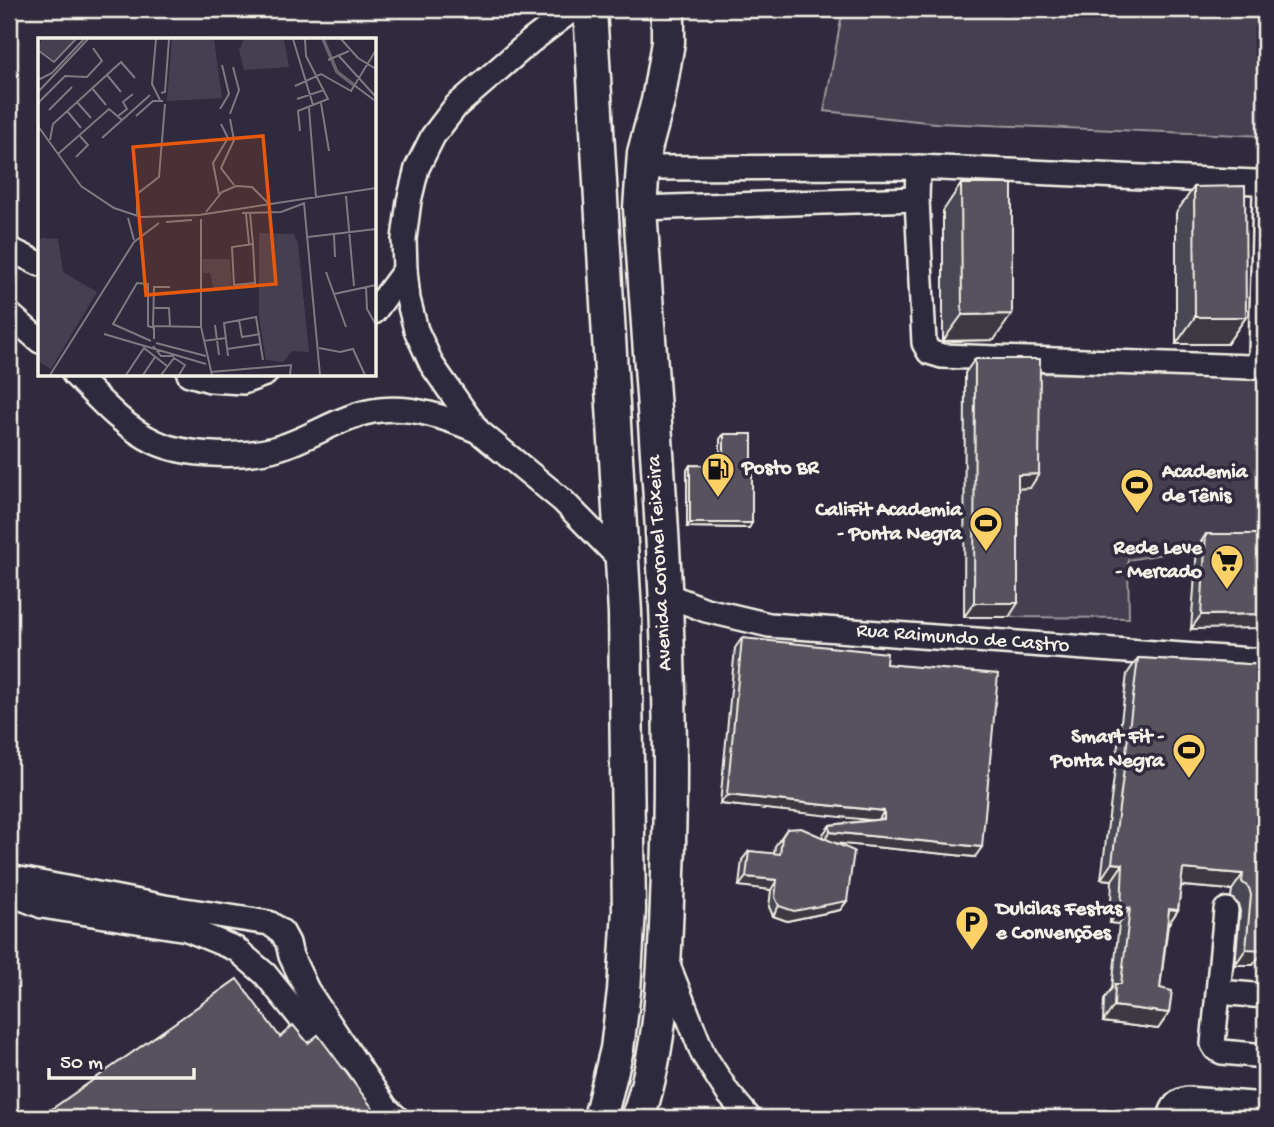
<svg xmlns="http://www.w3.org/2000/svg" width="1274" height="1127" font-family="'Gochi Hand',sans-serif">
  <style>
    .green { fill: #454050; stroke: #9c989c; stroke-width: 2 }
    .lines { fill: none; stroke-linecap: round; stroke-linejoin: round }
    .minor-casing { stroke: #f4f1e8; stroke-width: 28 }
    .highway-casing { stroke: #f4f1e8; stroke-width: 37 }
    .minor { stroke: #2f2a3d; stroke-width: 23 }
    .highway { stroke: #2f2a3d; stroke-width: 32 }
    .wall { fill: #4a4752; stroke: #f4f1e8; stroke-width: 2 }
    .shaded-wall { fill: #3c3942; stroke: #f4f1e8; stroke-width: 2 }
    .building { fill: #56525f; stroke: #f4f1e8; stroke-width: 2 }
    .labels { text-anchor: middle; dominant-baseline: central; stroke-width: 7; stroke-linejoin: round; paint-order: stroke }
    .poi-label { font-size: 21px; font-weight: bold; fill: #f4f1e8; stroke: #2f2a3d; text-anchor: start }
    .street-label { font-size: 21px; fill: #f4f1e8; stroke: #2f2a3d }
    .inset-river { fill: none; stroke: #6a6670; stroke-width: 3.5 }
    .inset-road { fill: none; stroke: #7e7a81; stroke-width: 2 }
    .view { fill: #e8590c; fill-opacity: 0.15; stroke: #e8590c; stroke-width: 3.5 }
    .inset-edge { fill: none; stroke: #f4f1e8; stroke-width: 3.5 }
  </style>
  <rect width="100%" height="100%" fill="#2f2a3d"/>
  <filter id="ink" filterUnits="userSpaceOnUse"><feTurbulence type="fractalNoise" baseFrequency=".0143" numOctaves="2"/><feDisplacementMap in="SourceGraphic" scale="14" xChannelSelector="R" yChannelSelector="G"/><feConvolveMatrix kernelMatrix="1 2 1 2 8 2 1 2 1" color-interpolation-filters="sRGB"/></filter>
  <g filter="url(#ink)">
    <path class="green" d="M843,9H1265V136L936,123L824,111Z
      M1030,373L1265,377V541L1197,548L1128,560L1129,618L1009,617L1008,489L1030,488Z"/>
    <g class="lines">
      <defs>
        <g id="minor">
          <path d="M573,9L531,41L456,106L433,136L417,168L409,201L404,239L405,270L408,299L416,330L432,365L478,431L562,500L622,561"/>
          <path d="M643,168L918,167L1255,182L1262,185L1265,193L1261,354L1258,364L1250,367L942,356L929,352L924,343L917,199L918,167"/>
          <path d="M640,208L917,199"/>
          <path d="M9,249L40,264"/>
          <path d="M374,312L405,270"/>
          <path d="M9,314L40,341"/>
          <path d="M74,374C99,399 123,427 155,442C187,457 248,458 281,447C315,436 344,414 380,410C414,406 447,418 478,431"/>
          <path d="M189,374L210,380L243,382L265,374"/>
          <path id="s1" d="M664,594L706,610L769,625L1265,661"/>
          <path d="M9,877L165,907L269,923L282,932L288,943L291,956L307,990L386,1108L397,1118"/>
          <path d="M9,893L42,906L187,929L236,949L265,974L335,1061"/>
          <path d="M1226,910L1213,1044L1216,1049L1222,1052L1265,1056"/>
          <path d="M668,965L703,1054L728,1093L749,1118"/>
          <path d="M1219,992L1265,996"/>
          <path d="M1170,1118C1172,1108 1176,1101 1187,1099L1265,1105"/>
        </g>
        <path id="highway" d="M590,9L625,613L629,910L624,991L617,1049L600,1118
          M638,1118C664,1038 665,956 668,873C677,652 654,429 640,208L644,153L658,101L668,42V9"/>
      </defs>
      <use href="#minor" class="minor-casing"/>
      <use href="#highway" class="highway-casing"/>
      <use href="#minor" class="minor"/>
      <use href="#highway" class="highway"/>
    </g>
    <path class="wall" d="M961,184L994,340L943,341V211Z
      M1194,187L1246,317L1227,344H1176V213Z
      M975,359L1030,488H1018L1009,617H964L965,373Z
      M724,434L749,528L687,527V470L690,465L720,466V439Z
      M1206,534H1265L1191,629L1197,548Z
      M742,638L886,664L975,857L835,843L847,901L840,910L787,921L773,916L769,907L771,890L739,886L742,860L749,851L774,854L775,846L787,829L823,838V834L830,825L876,820L720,804L735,648Z
      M1138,658L1265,665V957H1259L1253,965H1235L1240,911L1238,904L1231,897L1232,890L1181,886L1178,910L1168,925L1160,988L1169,1013L1158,1029L1103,1022L1104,999L1112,988L1119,924L1110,923L1112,880L1101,879L1127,674Z"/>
    <path class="shaded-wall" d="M1012,314L994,340L943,341L962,315Z
      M1195,317H1246L1227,344H1176Z
      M1039,474L1030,488L1008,489L1018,475Z
      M690,523H752L749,528L687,527Z
      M974,603H1018L1009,617H964Z
      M1265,614V628L1191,629L1201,615Z
      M727,795L884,811L878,821L720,804Z
      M830,832L982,847L975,857L823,842Z
      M1112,863L1123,864L1112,880L1101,879Z
      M1183,869L1243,874L1232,890L1172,885Z
      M746,877L777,880L771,890L739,886Z
      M847,901L840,910L787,921L773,916L779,906Z
      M1121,907L1130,908L1119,924L1110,923Z
      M1169,909L1178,910L1167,926Z
      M1264,941H1265V957H1259L1253,965H1235L1246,949Z
      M1114,1006L1169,1013L1158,1029L1103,1022Z"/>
    <path class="building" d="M961,184H1012V314L962,315Z
      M1245,186L1246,317H1195L1194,187Z
      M975,359H1040L1039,474L1018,475V603H974Z
      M724,434H752V523H690V465L724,466Z
      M1206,534H1265V614L1201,615Z
      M742,638L887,653L886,664L998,674L982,847L830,832V825L884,819V811L727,795Z
      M1138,658L1265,665V941H1264V950L1246,949L1251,895L1249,888L1242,882L1243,874L1183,869L1178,910L1169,909L1160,988L1172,991L1169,1013L1114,1006L1115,984H1121L1130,908L1121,907L1123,864L1112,863Z
      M801,828L854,851L847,901L794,911L779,906L775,897L777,880L746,877L749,851L780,854L782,837L787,829Z
      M237,979L280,1037L293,1025L308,1043L318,1035L380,1118H39Z"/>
  </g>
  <defs>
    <symbol id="fuel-pin" viewBox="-11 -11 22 30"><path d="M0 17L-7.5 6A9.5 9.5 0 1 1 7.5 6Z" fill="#ffd166" stroke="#2f2a3d"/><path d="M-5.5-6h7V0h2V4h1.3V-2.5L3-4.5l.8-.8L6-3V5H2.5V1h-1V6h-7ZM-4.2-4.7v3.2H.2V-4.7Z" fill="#111"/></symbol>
    <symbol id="stadium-pin" viewBox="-11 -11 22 30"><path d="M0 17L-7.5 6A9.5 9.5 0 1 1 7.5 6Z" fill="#ffd166" stroke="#2f2a3d"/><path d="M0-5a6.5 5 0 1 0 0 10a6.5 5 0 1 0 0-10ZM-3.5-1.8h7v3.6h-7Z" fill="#111"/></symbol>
    <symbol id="supermarket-pin" viewBox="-11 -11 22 30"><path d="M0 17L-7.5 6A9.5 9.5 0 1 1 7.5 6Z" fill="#ffd166" stroke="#2f2a3d"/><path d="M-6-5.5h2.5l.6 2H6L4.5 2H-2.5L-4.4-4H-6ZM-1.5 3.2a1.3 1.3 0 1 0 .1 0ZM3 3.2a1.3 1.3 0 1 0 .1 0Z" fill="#111"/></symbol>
    <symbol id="parking-pin" viewBox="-11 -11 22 30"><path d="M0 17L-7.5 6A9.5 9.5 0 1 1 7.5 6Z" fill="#ffd166" stroke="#2f2a3d"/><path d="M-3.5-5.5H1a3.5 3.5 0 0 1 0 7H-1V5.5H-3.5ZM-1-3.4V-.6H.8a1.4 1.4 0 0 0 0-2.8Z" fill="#111"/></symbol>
  </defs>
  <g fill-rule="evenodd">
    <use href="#fuel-pin" x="699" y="450" width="38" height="52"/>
    <use href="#stadium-pin" x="1118" y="466" width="38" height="52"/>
    <use href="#stadium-pin" x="967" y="504" width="38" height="52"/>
    <use href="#supermarket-pin" x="1208" y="542" width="38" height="52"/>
    <use href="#stadium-pin" x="1170" y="731" width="38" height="52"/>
    <use href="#parking-pin" x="953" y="903" width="38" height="52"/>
  </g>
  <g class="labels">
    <g class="poi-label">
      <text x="742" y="469">Posto BR</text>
      <text x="1162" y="473">Academia<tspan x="1162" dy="24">de Tênis</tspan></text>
      <text x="962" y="511" text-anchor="end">CaliFit Academia<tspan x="962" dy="24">- Ponta Negra</tspan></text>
      <text x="1202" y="549" text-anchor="end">Rede Leve<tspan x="1202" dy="24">- Mercado</tspan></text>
      <text x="1164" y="738" text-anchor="end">Smart Fit -<tspan x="1164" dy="24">Ponta Negra</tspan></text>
      <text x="996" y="910">Dulcilas Festas<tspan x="996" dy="24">e Convenções</tspan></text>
    </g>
    <g class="street-label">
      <text transform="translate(661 563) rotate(-93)">Avenida Coronel Teixeira</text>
      <text stroke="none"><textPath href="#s1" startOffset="304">Rua Raimundo de Castro</textPath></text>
    </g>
  </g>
  <g transform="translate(38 38)">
    <rect width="338" height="338" fill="#2f2a3d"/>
    <path d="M4,1H37L16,22L0,10ZM134,1H176L184,60L129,63ZM206,1H246L251,29L206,32L201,12ZM221,195L256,196L260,206L271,314L254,313L245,324L228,322L221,279ZM4,200L20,201L25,234L59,254L13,331L0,323V203ZM164,221H192L194,250L176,252L172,235H165Z" fill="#454050"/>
    <path class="inset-river" d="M285,1L299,34L316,47"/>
    <path class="inset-road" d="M118,1L114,46L122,62M255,1L275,67M303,1L320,20L338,31M0,12L16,24L38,1M300,17L338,59M290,22L311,13M69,37L83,54M0,42L14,35L46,1M316,47L336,62M257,48L283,36L313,53L338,12M54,50L68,67M0,54L50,1M123,55L127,54L131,1M259,61L286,52M39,64L53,80M0,65L27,38L49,39L64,23L55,10M283,65L291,113M271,70L278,159M182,71L191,56L184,27M11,72L34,49M29,73L43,90M192,76L201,52L195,29M80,78L89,71L85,64L95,56M98,78L115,63H125M192,81L196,102L183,130L196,147M0,88L43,148L76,170L103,179L161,177L338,150M262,93L260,73L290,61L268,18L267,1M64,100L112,57M12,102L15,86L83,24L97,40M20,116L71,71L84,82M38,119L50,107L42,98M181,156L175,125L190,100L183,86M308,158L316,248M266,165L282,337M168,174L184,154L198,148L214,149L230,165M204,175L243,174L267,165M212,175L215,206L217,245L196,247L194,209L215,206M99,176V156L121,139L127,66M208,176L211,206M90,180L96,202M163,181V289L174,337M128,184L154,182M296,197L297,219M270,199L338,191M288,234L308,289M328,248L329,271L338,287M132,249H116L115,288L163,289M296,256L338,247M115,270H131L132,289M201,282L204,299L222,296M177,287L181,317M66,296L168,326M113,303L75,286L99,245L110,246V288L116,290V301M165,303L188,300M118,305L168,318M115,308L123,318H136M281,310L302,314L315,311L327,337M189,311L223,306M190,318L186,285L218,279L225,322M173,334L253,327L252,337M12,337L96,204L121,185M88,337L106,310L129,328M105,337L117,319M123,337L136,320L147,327L141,337"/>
    <path class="view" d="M225,98L238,246L108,257L95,109Z"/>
    <rect width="338" height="338" class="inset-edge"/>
  </g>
  <rect width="1274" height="1127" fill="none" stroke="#2f2a3d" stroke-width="35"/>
  <rect x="18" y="18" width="1239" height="1092" fill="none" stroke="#f4f1e8" stroke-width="2.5" filter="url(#ink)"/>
  <path d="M49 1068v10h145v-10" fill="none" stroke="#f4f1e8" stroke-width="3.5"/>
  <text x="60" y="1068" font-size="21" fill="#f4f1e8" stroke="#2f2a3d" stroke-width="5" paint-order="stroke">50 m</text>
</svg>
